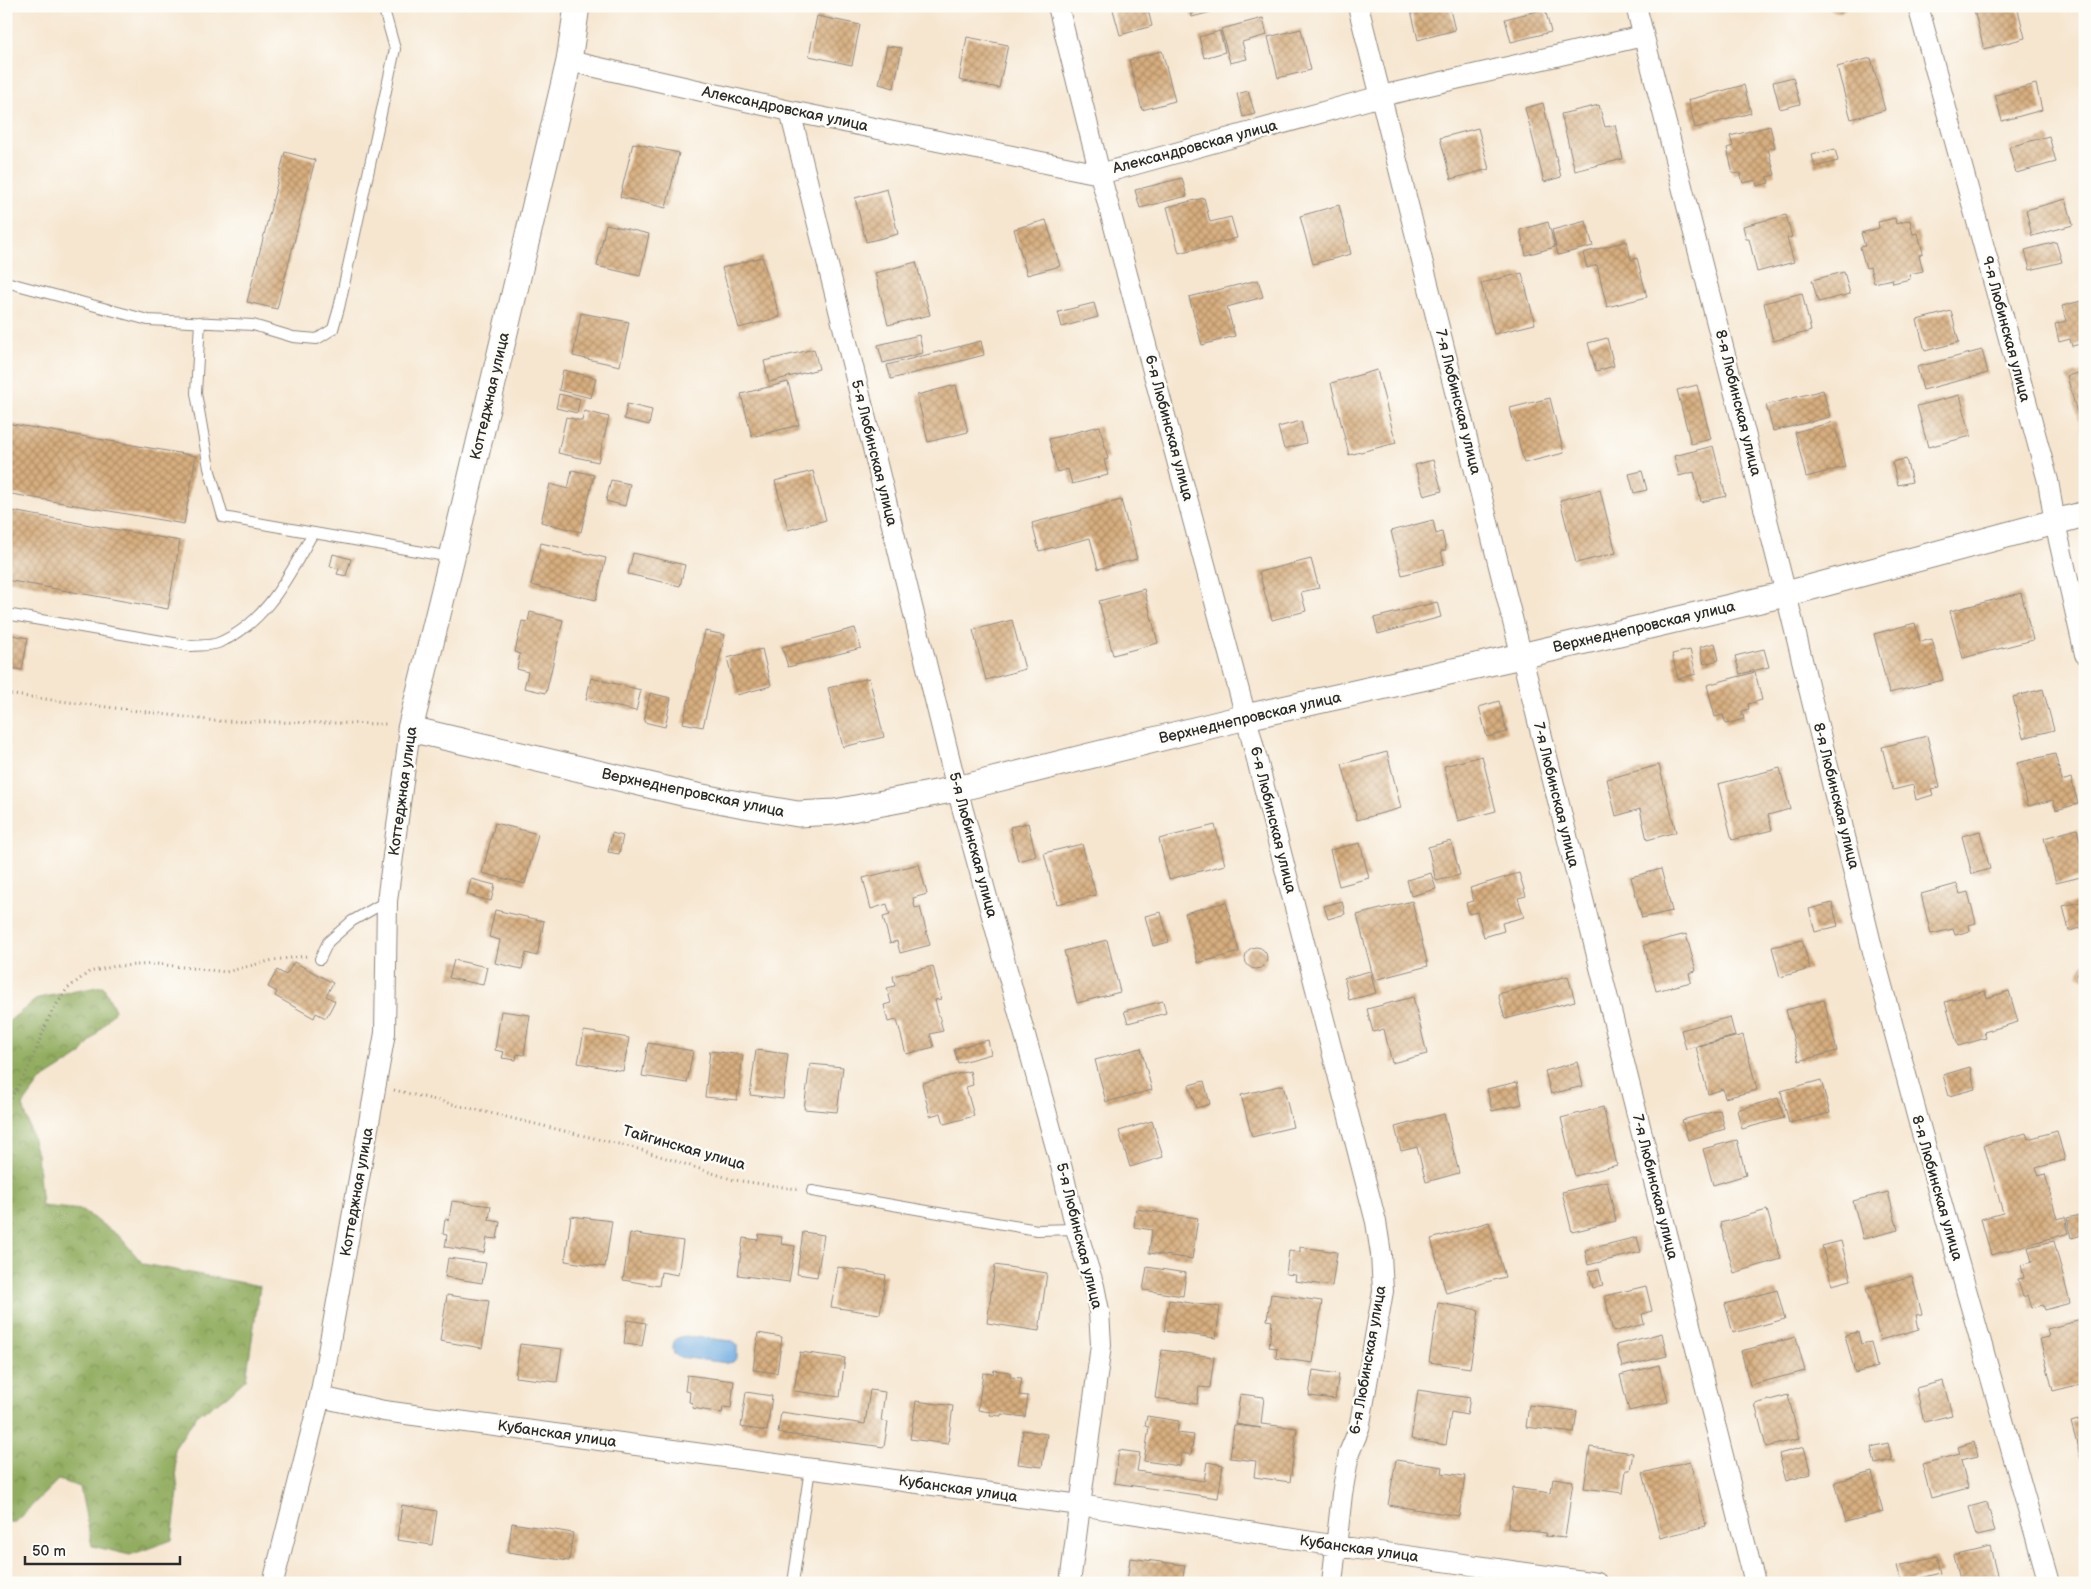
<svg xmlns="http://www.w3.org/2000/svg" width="2091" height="1589" font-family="'Balsamiq Sans',sans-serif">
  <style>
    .forest { fill: url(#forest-crowns); stroke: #5e6c46 }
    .water { fill: #6eace1; stroke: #4c6c86 }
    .building { fill: url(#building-cross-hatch) }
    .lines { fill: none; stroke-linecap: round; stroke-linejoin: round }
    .service-casing { stroke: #90887e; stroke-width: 12 }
    .minor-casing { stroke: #90887e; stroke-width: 22 }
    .tertiary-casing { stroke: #90887e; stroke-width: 27 }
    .path { stroke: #90887e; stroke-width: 3; stroke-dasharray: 1 4; stroke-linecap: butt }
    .service { stroke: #fff; stroke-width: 10 }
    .minor { stroke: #fff; stroke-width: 20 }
    .tertiary { stroke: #fff; stroke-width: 25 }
    .labels { text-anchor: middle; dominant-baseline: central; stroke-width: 5; stroke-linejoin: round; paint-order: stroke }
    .street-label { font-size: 15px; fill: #2b2b2b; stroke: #fdfcf7 }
  </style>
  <defs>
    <pattern id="forest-crowns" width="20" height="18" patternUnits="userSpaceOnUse" patternTransform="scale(1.25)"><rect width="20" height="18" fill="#92ad60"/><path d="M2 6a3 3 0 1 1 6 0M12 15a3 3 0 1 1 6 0" fill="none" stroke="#778d4f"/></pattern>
    <pattern id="building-cross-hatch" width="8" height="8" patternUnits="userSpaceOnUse" patternTransform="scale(1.25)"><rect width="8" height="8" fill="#d7ae7f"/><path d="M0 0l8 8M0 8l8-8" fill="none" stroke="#af8e68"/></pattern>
  </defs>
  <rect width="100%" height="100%" fill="#fdfcf7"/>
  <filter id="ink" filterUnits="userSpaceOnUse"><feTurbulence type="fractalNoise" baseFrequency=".02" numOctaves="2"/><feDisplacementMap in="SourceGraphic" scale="10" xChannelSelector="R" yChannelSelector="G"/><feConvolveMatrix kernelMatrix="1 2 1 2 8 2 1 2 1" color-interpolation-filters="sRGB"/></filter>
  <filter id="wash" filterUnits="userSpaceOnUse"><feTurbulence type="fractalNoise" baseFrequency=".0096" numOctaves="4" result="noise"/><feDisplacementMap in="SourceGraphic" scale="20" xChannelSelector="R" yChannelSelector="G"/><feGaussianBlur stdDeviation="1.12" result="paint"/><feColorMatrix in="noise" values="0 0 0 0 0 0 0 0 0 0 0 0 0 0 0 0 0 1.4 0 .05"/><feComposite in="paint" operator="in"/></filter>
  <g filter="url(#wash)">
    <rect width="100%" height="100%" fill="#f6e6d0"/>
    <path class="forest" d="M103,986L115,1010L79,1056L41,1080L23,1105L37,1154L42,1206L82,1210L120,1237L143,1264L260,1286L246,1379L225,1398L197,1415L174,1449L178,1492L172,1540L130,1555L92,1546L80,1487L58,1480L15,1522H6V1025L8,1022L38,998Z"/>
    <path class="water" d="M685,1336L732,1341L737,1345V1357L733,1362L728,1363L679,1357L674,1354C671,1344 674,1337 685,1336Z"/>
    <g id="blocks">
      <path class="building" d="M1112,6H1147L1152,26L1120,35Z
        M1189,6H1210L1211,12L1192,17Z
        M1410,6H1449L1455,30L1418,40Z
        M1827,6H1849L1841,12H1835Z
        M1973,6H2017L2025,38L1984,49Z
        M1545,9L1551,32L1511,42L1505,19Z
        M817,16L860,25L852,65L809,56Z
        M1263,18L1267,35L1242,42L1247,59L1230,63L1221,29Z
        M1301,29L1311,70L1278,78L1268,37Z
        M1220,31L1225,52L1204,58L1199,37Z
        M967,37L1008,45L999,88L959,80Z
        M887,46L902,48L894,88L879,84Z
        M1162,51L1175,101L1142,110L1129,60Z
        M1871,58L1885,110L1851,119L1837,67Z
        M1793,77L1800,104L1780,109L1773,82Z
        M2036,84L2042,110L2002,121L1995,95Z
        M1744,85L1751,113L1695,128L1688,100Z
        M1248,91L1255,114L1243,117L1237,94Z
        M1543,103L1561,177L1544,182L1525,108Z
        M1599,105L1605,127L1615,125L1623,159L1575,171L1561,114Z
        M1770,126L1775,147L1768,149L1775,175L1767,177L1769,183L1757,186L1756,180L1743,183L1740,173L1733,174L1727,148L1733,146L1730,136Z
        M1478,128L1489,169L1451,179L1440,138Z
        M2049,136L2056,162L2016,173L2009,147Z
        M633,143L679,153L666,208L620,197Z
        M1835,149L1838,161L1815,167L1812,155Z
        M285,152L315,160L277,309L247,302Z
        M1182,178L1187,196L1140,208L1135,190Z
        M887,189L898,234L866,242L855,198Z
        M1204,198L1210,222L1231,217L1237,238L1179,253L1167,207Z
        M2066,199L2073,225L2032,236L2026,210Z
        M1339,205L1351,254L1313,264L1300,216Z
        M1786,215L1792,237L1787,238L1794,262L1757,272L1749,239H1746L1743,226Z
        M1895,218L1896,224L1910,220L1913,234L1918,233L1923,253L1919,255L1923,271L1909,274L1910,279L1893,283L1892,279L1874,283L1870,267L1866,268L1860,247L1865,246L1861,233L1879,228L1878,222Z
        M1046,220L1060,266L1027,275L1014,229Z
        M1586,221L1593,246L1558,255L1552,230Z
        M1548,222L1555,247L1526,255L1520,230Z
        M606,224L649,234L640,276L597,266Z
        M1627,241L1631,260L1637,258L1647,297L1607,307L1597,265L1587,268L1583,253Z
        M2056,242L2062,262L2030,270L2025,250Z
        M762,257L780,317L739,328L722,268Z
        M916,262L930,315L888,325L875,273Z
        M1844,272L1850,294L1818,302L1812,280Z
        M1522,273L1535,324L1494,334L1481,283Z
        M1258,280L1263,297L1227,307L1235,336L1202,345L1189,297Z
        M1802,293L1811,331L1773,341L1764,303Z
        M2085,300V343L2072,346L2070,339L2059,342L2055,324L2066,321L2062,306Z
        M1094,303L1098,317L1062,327L1058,312Z
        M1951,311L1959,342L1925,351L1917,320Z
        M581,313L629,322L620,366L573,356Z
        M919,335L923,353L883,363L878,345Z
        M1607,338L1614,366L1596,371L1588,343Z
        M981,341L984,355L891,379L887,365Z
        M814,349L819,369L769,382L764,361Z
        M1982,350L1988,373L1923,390L1917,367Z
        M563,370L596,378L591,398L559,390Z
        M1377,370L1396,443L1349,455L1331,383Z
        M2085,371V435H2083L2067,376Z
        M788,382L799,425L752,437L741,394Z
        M956,385L968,432L928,442L917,395Z
        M1697,385L1711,439L1691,444L1677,390Z
        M1823,390L1830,417L1773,431L1766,405Z
        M559,394L580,399L577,413L556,408Z
        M1960,395L1971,436L1928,447L1917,406Z
        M1550,398L1564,453L1524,463L1510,408Z
        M627,404L652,410L649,425L624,419Z
        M584,411L609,417L598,462L558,453L566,417L582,421Z
        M1301,421L1306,443L1284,449L1278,427Z
        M1834,422L1845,467L1806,477L1795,432Z
        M6,423L196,456L184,524L6,493Z
        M1100,426L1108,459L1104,460L1108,475L1072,484L1068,469L1057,472L1049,439Z
        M1713,446L1726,496L1701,502L1694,472L1679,476L1674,456Z
        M1906,459L1912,482L1898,485L1892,462Z
        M1433,460L1442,491L1424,496L1415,465Z
        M572,470L594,475L581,532L541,522L550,484L568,489Z
        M813,471L826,520L788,530L775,481Z
        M1642,471L1647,490L1634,493L1629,474Z
        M611,480L630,484L625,506L606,501Z
        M1600,490L1616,553L1576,563L1560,500Z
        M1121,500L1137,559L1098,569L1090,538L1039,551L1032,523Z
        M6,510L180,541L168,609L6,580Z
        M1433,520L1436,534L1442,532L1446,550L1441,551L1444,564L1402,575L1391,531Z
        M541,543L606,558L596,600L531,585Z
        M633,553L685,565L680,586L628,574Z
        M333,554L351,559L346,576L337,574L339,569L330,566Z
        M1311,559L1319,588L1301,592L1306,611L1272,620L1259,572Z
        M1144,589L1158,643L1113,655L1099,601Z
        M2021,593L2033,640L1963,658L1950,611Z
        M1437,602L1441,617L1378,634L1374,618Z
        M530,612L563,620L546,693L524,688L528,672L517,669L520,654L515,652L522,621L528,622Z
        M1012,620L1025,669L986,680L973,630Z
        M1915,623L1920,642L1932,639L1943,680L1889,693L1874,634Z
        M855,628L861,648L788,667L782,647Z
        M705,631L725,635L703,727L683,723Z
        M6,634L28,638L22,670L6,667Z
        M1715,643L1719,660L1704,664L1700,647Z
        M762,649L771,686L737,695L727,658Z
        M1764,649L1769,667L1740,674L1735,656Z
        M1690,650L1696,674L1678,679L1672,654Z
        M1755,672L1762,700L1748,704L1749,709L1742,711L1744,719L1726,724L1723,715L1715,717L1707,685Z
        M591,678L641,690L636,711L586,700Z
        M869,678L884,737L843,747L828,688Z
        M2043,689L2054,730L2023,738L2013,697Z
        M650,693L671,698L665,727L644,722Z
        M1499,701L1507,732L1487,737L1479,707Z
        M1927,736L1940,787L1931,789L1933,795L1916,800L1913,785L1893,790L1882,747Z
        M1387,752L1401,808L1357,820L1342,764Z
        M2055,754L2062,781L2071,778L2078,804L2056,810L2053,800L2028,806L2017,763Z
        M1482,756L1496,811L1458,821L1444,766Z
        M1659,765L1676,832L1647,840L1640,809L1616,816L1607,779Z
        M1780,768L1790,809L1768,815L1772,830L1732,840L1718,784Z
        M495,823L538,834L525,884L482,873Z
        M1028,823L1036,856L1018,861L1010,827Z
        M1215,825L1225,865L1169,879L1159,839Z
        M2077,829L2085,861V876L2056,883L2044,838Z
        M1980,831L1990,869L1972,874L1962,836Z
        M612,833L623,836L619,854L608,852Z
        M1451,841L1460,875L1436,881L1428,847Z
        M1360,843L1369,878L1339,886L1330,850Z
        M1082,844L1096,895L1057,904L1044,853Z
        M919,864L927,894L913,898L915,908L920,907L930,945L900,953L897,941L890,943L883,917L890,915L887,904L871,909L863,878Z
        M1661,869L1672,911L1642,918L1631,877Z
        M1431,873L1436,889L1411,896L1407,880Z
        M1519,873L1526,896L1518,898L1524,917L1502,923L1504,931L1484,937L1477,912L1469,914L1466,903L1474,901L1470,888Z
        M471,879L495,885L491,901L467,895Z
        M1957,884L1960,894L1968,892L1976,923L1969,925L1970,931L1955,935L1953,929L1931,934L1921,894Z
        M1342,901L1345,914L1328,919L1324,906Z
        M1412,901L1428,966L1374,980L1357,915Z
        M2085,901V927L2069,931L2063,906Z
        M1226,902L1239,952L1198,963L1185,913Z
        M1832,903L1838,926L1815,932L1809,909Z
        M495,910L544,921L537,956L526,953L522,969L495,963L500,940L489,937Z
        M1161,912L1169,942L1153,946L1145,916Z
        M1686,934L1696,971L1689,973L1691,982L1656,991L1644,945Z
        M1107,940L1120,992L1077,1003L1064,951Z
        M1802,940L1810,969L1780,977L1772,947Z
        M1245 958a11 11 0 1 1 22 0a11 11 0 1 1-22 0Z
        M454,960L487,967L483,985L449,978Z
        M2085,961V979L2077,975Z
        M294,962L333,983L326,996L335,1001L326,1018L316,1013L314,1018L275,996L277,992L268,987L277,970L286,975Z
        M933,966L941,999L935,1000L943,1031L930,1034L934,1047L906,1054L897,1020L888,1022L884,1005L891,1003L887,988L895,986L893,976Z
        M1370,971L1376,993L1349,1000L1344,978Z
        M1568,976L1575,1001L1505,1019L1498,994Z
        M1985,991L1987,998L2009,991L2018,1022L1984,1032L1986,1038L1958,1046L1945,1002Z
        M1413,997L1427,1054L1392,1063L1384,1029L1373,1032L1367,1009Z
        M1824,1000L1837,1051L1799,1061L1786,1010Z
        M1163,1001L1166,1013L1128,1023L1124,1011Z
        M501,1011L530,1015L524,1055L517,1054L516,1060L502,1058L504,1052L495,1050Z
        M1730,1017L1735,1036L1686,1049L1681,1030Z
        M584,1031L629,1038L623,1071L578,1063Z
        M1743,1035L1757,1090L1725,1098L1723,1089L1708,1094L1696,1047Z
        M988,1040L991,1054L958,1063L954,1049Z
        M648,1043L693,1051L687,1083L642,1076Z
        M1141,1048L1152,1090L1106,1102L1095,1060Z
        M756,1050L788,1054L783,1099L750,1095Z
        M710,1051L743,1055L737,1100L705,1097Z
        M1577,1062L1583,1086L1551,1094L1545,1071Z
        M810,1064L843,1067L837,1112L804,1109Z
        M1970,1067L1975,1089L1949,1096L1943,1075Z
        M970,1071L973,1085L966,1087L974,1116L944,1124L941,1113L930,1116L922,1083Z
        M1821,1080L1830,1113L1789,1123L1781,1091Z
        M1204,1081L1210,1104L1196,1108L1189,1085Z
        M1517,1082L1522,1104L1492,1111L1487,1089Z
        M1283,1085L1293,1127L1252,1137L1241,1095Z
        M1778,1098L1784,1118L1742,1129L1737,1110Z
        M1603,1107L1617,1165L1575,1176L1561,1118Z
        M1720,1110L1725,1129L1688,1140L1682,1120Z
        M1444,1114L1459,1173L1426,1182L1417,1147L1401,1151L1395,1127Z
        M1152,1121L1163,1157L1130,1167L1119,1131Z
        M2057,1131L2065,1160L2036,1168L2039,1176L2045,1174L2057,1219L2065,1217L2069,1233L1991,1255L1981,1219L2003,1213L1984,1145L2026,1133L2028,1139Z
        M1737,1140L1746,1175L1713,1185L1703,1149Z
        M1607,1181L1616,1221L1572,1232L1562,1192Z
        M1888,1192L1898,1230L1863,1239L1853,1201Z
        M452,1201L491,1206L489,1220L500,1222L497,1239L487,1238L484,1253L445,1247L447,1235L443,1234L445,1219L449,1220Z
        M1136,1209L1198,1218L1192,1259L1149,1253L1152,1230L1134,1227Z
        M1767,1210L1781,1259L1734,1273L1720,1223Z
        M2085,1214V1234L2072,1238L2067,1218Z
        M571,1216L612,1221L605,1267L565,1261Z
        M1489,1222L1505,1277L1446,1293L1431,1239Z
        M803,1232L824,1235L817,1277L797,1274Z
        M630,1233L683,1241L678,1275L661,1272L659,1286L623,1280Z
        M759,1234L782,1237L781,1244L795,1246L789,1282L738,1275L743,1238L758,1240Z
        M1637,1237L1641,1252L1588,1265L1585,1250Z
        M1841,1241L1851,1280L1832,1285L1822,1246Z
        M2054,1241L2070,1303L2045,1310L2043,1305L2032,1308L2028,1295L2023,1297L2018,1279L2024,1278L2021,1265L2032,1262L2028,1247Z
        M1300,1247L1337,1252L1332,1286L1295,1281L1296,1275L1286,1274L1289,1251L1300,1252Z
        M448,1258L486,1263L482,1283L445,1277Z
        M995,1265L1047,1273L1039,1331L987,1323Z
        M838,1267L886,1275L880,1314L831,1307Z
        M1147,1267L1186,1273L1183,1296L1143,1290Z
        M1599,1269L1603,1286L1593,1288L1589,1271Z
        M1912,1276L1922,1314L1916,1315L1919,1329L1880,1340L1866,1288Z
        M1646,1286L1652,1311L1642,1314L1644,1324L1613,1332L1605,1296Z
        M1777,1290L1785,1319L1733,1333L1725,1304Z
        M1271,1294L1322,1301L1313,1363L1276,1358L1277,1348L1269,1347L1272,1321L1267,1320Z
        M447,1295L489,1301L482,1348L440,1341Z
        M1169,1300L1220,1307L1216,1338L1164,1331Z
        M1438,1303L1479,1310L1470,1368L1429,1362Z
        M2085,1319V1383L2053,1391L2040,1339L2049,1337L2047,1329Z
        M627,1320L646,1323L642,1346L624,1344Z
        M1858,1332L1861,1344L1871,1342L1877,1367L1855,1373L1845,1335Z
        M758,1333L782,1337L777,1373L753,1370Z
        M1662,1333L1667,1356L1622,1367L1616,1345Z
        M1796,1337L1805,1371L1750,1385L1741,1351Z
        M520,1344L562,1349L557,1382L515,1377Z
        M1162,1350L1214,1357L1210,1388L1199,1387L1197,1404L1155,1398Z
        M800,1352L845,1358L840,1397L794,1391Z
        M1659,1365L1668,1402L1629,1411L1620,1375Z
        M994,1370L1010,1372V1377L1022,1378L1019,1395L1028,1396L1025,1417L1001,1414V1416L990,1415V1412L978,1410L983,1373L993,1374Z
        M1313,1370L1339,1374L1335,1399L1309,1396Z
        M687,1375L734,1381L731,1408L723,1407L722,1413L692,1408L693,1403L689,1402L690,1392L685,1391Z
        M1943,1381L1952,1415L1924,1422L1916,1388Z
        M870,1390L885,1392L881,1421L888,1422L884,1447L778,1433L781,1412L865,1424Z
        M1418,1390L1470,1398L1467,1415L1451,1412L1446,1445L1411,1439Z
        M746,1392L772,1396L767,1431L741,1427Z
        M1240,1394L1264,1397L1261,1424L1297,1428L1290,1482L1254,1477L1256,1461L1230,1458L1234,1425L1261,1428L1236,1424Z
        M1788,1395L1799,1439L1766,1447L1755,1404Z
        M916,1401L953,1406L948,1444L910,1439Z
        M1529,1405L1577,1411L1574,1433L1526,1427Z
        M1147,1416L1179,1421L1177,1433L1194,1435L1191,1455L1182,1453L1180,1466L1144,1461L1149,1427L1145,1426Z
        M2085,1418V1471H2084L2071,1422Z
        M1023,1430L1047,1434L1042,1467L1018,1464Z
        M1974,1442L1978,1456L1961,1460L1968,1488L1931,1498L1922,1464L1960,1454L1958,1447Z
        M1888,1443L1892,1460L1875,1464L1871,1447Z
        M1590,1447L1633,1453L1630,1470H1626L1623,1493L1584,1488Z
        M1804,1447L1811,1474L1786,1481L1779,1454Z
        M1119,1450L1140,1453L1137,1471L1204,1481L1207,1462L1223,1465L1218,1498L1114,1483Z
        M1396,1460L1443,1467L1442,1473L1465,1476L1459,1516L1388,1505Z
        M1690,1461L1706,1526L1660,1538L1643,1473Z
        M1872,1472L1883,1512L1846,1522L1835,1482Z
        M1553,1478L1573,1481L1565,1538L1545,1536L1546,1533L1508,1528L1513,1488L1551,1493Z
        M1987,1502L1995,1532L1977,1536L1969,1507Z
        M402,1505L437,1511L432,1545L397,1540Z
        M512,1523L573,1533L569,1561L508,1552Z
        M1990,1547L1999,1583H1960L1953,1556Z
        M1937,1556L1941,1573L1902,1583L1897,1566Z
        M1130,1558L1185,1565L1182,1583H1127Z"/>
    </g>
  </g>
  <g filter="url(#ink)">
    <use href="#blocks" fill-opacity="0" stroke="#90887e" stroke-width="1"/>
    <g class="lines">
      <defs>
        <path id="service" d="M6,282L148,320L253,325L293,337L317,339L333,329L339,308L395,49L383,6
          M200,322L196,393L209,468L223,517L451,557
          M6,614L191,646C199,645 210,646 218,643C266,624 289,575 313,533
          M320,959L328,942L352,921L387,901
          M812,1191L1037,1230L1076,1229
          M793,1583L810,1469"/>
        <path id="minor" d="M1058,6L1100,174L1246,717L1376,1222L1381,1254L1383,1291L1359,1429L1349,1453L1342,1494L1332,1583
          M1358,6L1755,1583
          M1636,6L1786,594L1875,960L1919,1123L2049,1583
          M1918,6L2048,481L2055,523L2085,654
          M569,61L790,111L1100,174L1381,96L1643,36
          M790,111L957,789L1062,1169L1076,1229L1094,1286L1099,1311L1101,1345L1070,1583
          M320,1397L384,1411L1080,1505L1337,1546L1597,1583
          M273,1583L320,1397L385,1033L387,901L410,729"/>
        <path id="tertiary" d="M577,6L569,61L452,557L410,729L687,794L744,805L798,814L835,812L957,789L1246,717L1521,656L1786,594L2085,514"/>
      </defs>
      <use href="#service" class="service-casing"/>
      <use href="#minor" class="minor-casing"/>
      <use href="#tertiary" class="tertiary-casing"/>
      <path class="path" d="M6,694L216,721L388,724
        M394,1090L635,1148L734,1180L797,1189
        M6,1107L27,1071L51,1013L67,989L89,972L116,966L157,964L226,972L273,960L307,956"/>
      <use href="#service" class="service"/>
      <use href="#minor" class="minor"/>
      <use href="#tertiary" class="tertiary"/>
    </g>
  </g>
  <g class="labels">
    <g class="street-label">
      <text transform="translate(785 109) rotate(12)">Александровская улица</text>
      <text transform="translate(1195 147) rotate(-15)">Александровская улица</text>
      <text transform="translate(2006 329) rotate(75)">9-я Любинская улица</text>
      <text transform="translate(490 396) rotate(-77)">Коттеджная улица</text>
      <text transform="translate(1458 402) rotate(76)">7-я Любинская улица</text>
      <text transform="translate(1738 403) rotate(76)">8-я Любинская улица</text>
      <text transform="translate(1169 428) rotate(75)">6-я Любинская улица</text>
      <text transform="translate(874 453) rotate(76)">5-я Любинская улица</text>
      <text transform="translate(1644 627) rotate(-13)">Верхнеднепровская улица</text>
      <text transform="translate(1250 718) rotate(-13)">Верхнеднепровская улица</text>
      <text transform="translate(403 791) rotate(-82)">Коттеджная улица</text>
      <text transform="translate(693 793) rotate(12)">Верхнеднепровская улица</text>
      <text transform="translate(1556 795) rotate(76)">7-я Любинская улица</text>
      <text transform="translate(1836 796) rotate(76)">8-я Любинская улица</text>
      <text transform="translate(1273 820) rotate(76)">6-я Любинская улица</text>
      <text transform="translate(973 845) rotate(75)">5-я Любинская улица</text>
      <text transform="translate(684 1148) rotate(16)">Тайгинская улица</text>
      <text transform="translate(1655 1187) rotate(76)">7-я Любинская улица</text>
      <text transform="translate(1937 1188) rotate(74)">8-я Любинская улица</text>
      <text transform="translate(357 1192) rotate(-80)">Коттеджная улица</text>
      <text transform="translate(1079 1236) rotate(76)">5-я Любинская улица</text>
      <text transform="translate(1368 1360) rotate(-80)">6-я Любинская улица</text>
      <text transform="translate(557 1434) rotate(8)">Кубанская улица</text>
      <text transform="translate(958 1489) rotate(8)">Кубанская улица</text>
      <text transform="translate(1359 1549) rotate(8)">Кубанская улица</text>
    </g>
  </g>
  <rect width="2091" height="1589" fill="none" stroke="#fdfcf7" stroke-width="25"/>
  <path d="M25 1556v8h155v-8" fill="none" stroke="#2b2b2b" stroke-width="2.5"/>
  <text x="32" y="1556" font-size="15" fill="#2b2b2b" stroke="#fdfcf7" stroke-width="4" paint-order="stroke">50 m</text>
</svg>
